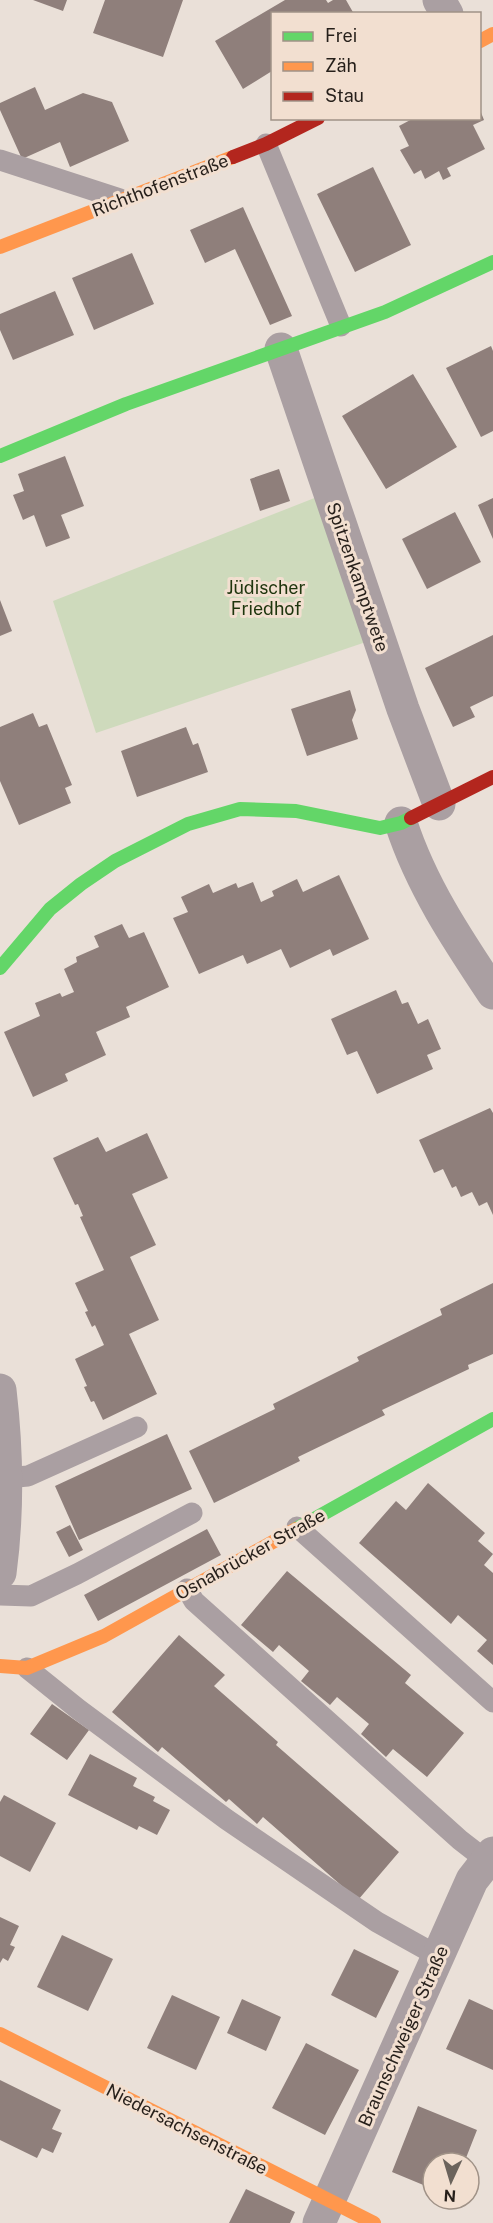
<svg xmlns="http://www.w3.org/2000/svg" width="493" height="2223" font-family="'Public Sans',sans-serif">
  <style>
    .green { fill: #cedabc }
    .building { fill: #8f7f7b }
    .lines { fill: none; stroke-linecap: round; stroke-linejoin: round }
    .lane { stroke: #aa9fa2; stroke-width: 21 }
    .street { stroke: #aa9fa2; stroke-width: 33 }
    .fast { stroke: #63d668; stroke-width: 14 }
    .slow { stroke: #ff974d; stroke-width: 14 }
    .jam { stroke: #b3261e; stroke-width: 14 }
    .labels { text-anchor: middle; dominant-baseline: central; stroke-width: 6; stroke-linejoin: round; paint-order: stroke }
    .street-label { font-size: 18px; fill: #261f1a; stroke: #f2dfd0 }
    .park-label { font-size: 18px; fill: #1e350d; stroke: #f2dfd0 }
  </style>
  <rect width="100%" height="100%" fill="#eae0d8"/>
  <path class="green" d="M317,497L366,642L96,733L53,601Z"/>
  <path class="building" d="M33,0H67L63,11Z
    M105,0H183L163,57L93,33Z
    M285,0H326L328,3L333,0H346L354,14H272V71L243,89L215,41Z
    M35,87L45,110L83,93L112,102L129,141L70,167L60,142L22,159L0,110V103Z
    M480,110L484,120L473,125L485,149L447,168L451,176L443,180L439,171L425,179L421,170L414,174L400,150L409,146L399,126L414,118H480Z
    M373,167L411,245L355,272L317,194Z
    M243,207L292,316L270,325L235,249L205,263L190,230Z
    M132,253L154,304L94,330L72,278Z
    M55,291L74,335L13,360L0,330V314Z
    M491,346L493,351V431L481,437L446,368Z
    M413,374L457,447L386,489L342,416Z
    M65,456L84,506L61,515L70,538L46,547L34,515L23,520L13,495L24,491L18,474Z
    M279,469L290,501L260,511L250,479Z
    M493,498V539L478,505Z
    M455,512L481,562L427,589L402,539Z
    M0,600L12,631L0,636Z
    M493,635V696L470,707L475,717L453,727L425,668Z
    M350,690L356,710L352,720L358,739L307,756L291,709Z
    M33,713L39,727L47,724L72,785L65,788L71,803L19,825L0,781V727Z
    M186,727L193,745L198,743L208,772L137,797L121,751Z
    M339,875L369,939L333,956L330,949L290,968L281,949L247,964L243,955L199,974L173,918L188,912L181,897L209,884L213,893L236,883L238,888L253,882L261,902L274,896L272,891L297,879L303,892Z
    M122,924L129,938L144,932L169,987L126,1007L130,1017L96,1032L106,1055L65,1074L68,1081L33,1097L4,1032L40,1016L35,1003L60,993L62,997L74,992L64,969L77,962L76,957L99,947L94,936Z
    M396,990L402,1004L408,1002L418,1024L428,1019L441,1049L427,1055L433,1069L377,1094L357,1051L347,1055L331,1019Z
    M490,1108L493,1113V1215L487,1202L479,1206L472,1192L461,1197L456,1186L452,1188L443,1169L434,1173L419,1140Z
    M147,1133L168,1178L132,1194L156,1245L130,1257L159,1320L129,1334L157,1394L103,1420L94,1401L91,1402L84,1387L87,1386L75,1359L104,1345L95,1325L92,1327L85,1312L88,1311L75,1283L104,1270L80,1217L83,1216L78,1204L75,1205L53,1158L98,1137L106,1152Z
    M493,1283V1354L468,1365L469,1369L382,1410L385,1415L298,1457L300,1461L214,1503L189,1451L275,1409L273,1404L359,1361L357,1357L442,1315L440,1309Z
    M167,1434L192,1489L79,1540L55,1486Z
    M428,1483L485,1533L478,1541L493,1554L484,1565L493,1573V1665L477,1651L487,1640L458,1615L451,1624L359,1543L396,1501L406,1510Z
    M70,1525L83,1550L69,1557L56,1532Z
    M207,1529L221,1555L98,1621L84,1595Z
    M287,1571L411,1675L405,1683L464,1733L427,1777L393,1749L386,1757L361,1734L369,1724L337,1697L330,1705L301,1681L309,1671L279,1645L273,1652L241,1625Z
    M179,1635L225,1675L214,1686L278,1742L276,1745L399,1852L358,1900L263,1817L257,1824L229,1799L226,1802L162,1747L158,1752L112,1712Z
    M52,1704L89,1730L67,1760L30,1734Z
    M90,1754L137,1778L133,1786L155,1797L153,1801L170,1810L157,1835L139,1826L137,1830L68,1795Z
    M4,1795L56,1823L30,1872L0,1856V1802Z
    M0,1917L19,1926L10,1945L15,1947L8,1961L3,1958L0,1963Z
    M62,1935L113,1959L88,2011L37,1987Z
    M354,1949L399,1971L376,2018L331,1995Z
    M172,1995L220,2017L196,2070L147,2048Z
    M242,1999L281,2017L266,2051L227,2033Z
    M469,1999L493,2010V2070L446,2049Z
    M306,2043L359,2070L325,2135L272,2108Z
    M0,2080L61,2110L52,2129L62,2133L53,2153L42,2148L37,2158L0,2140Z
    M418,2106L477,2130L464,2163H433V2189L392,2172Z
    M246,2189L295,2212L290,2223H229Z"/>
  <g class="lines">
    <path class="lane" d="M266,144L341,326
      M0,160L120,199
      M5,1478L28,1476L137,1427
      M297,1527L493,1702
      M187,1589L194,1601L460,1840L487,1861
      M0,1595L31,1596L77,1574L192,1513
      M27,1668L78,1709L226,1819L377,1922L438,1956"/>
    <path class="street" d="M439,0L447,14
      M281,349L403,709L439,804
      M401,823C421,885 457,939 493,993
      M0,1390C7,1450 8,1513 0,1573
      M319,2223L472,1880L493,1853"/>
    <path class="fast" d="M0,456L126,404L385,312L493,262
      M0,968L50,909L81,884L115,861L188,824L240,809L296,811L380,828L401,823L411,818
      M296,1529L493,1419"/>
    <path class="slow" d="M480,41L493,34
      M0,247L233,157
      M0,1666L27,1668L104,1636L296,1529
      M0,2034L374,2223"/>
    <path class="jam" d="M233,157L266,144L318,118
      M411,818L493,777"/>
  </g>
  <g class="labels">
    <g class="street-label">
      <text transform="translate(160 185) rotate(-21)">Richthofenstraße</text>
      <text transform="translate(358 577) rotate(71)">Spitzenkamptwete</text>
      <text transform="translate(250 1554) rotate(-29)">Osnabrücker Straße</text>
      <text transform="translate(403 2036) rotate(-66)">Braunschweiger Straße</text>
      <text transform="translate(187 2129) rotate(27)">Niedersachsenstraße</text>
    </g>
    <g class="park-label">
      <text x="266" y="587">Jüdischer<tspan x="266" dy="21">Friedhof</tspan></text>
    </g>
  </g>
  <rect x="271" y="12" width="210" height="108" fill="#f2dfd0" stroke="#a09287" stroke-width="1.5"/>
  <rect x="283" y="32" width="30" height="9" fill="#63d668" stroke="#a09287" stroke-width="1.5"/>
  <text x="325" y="42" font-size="18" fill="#261f1a">Frei</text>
  <rect x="283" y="62" width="30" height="9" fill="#ff974d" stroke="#a09287" stroke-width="1.5"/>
  <text x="325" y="72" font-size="18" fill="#261f1a">Zäh</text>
  <rect x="283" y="92" width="30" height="9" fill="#b3261e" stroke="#a09287" stroke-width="1.5"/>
  <text x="325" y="102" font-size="18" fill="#261f1a">Stau</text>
  <g transform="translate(451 2181) rotate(184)"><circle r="28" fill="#f2dfd0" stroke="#a09287" stroke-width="1.5"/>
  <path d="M0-4.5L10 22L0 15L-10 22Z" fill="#6b635c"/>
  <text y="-9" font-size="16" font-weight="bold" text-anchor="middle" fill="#261f1a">N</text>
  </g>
</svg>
